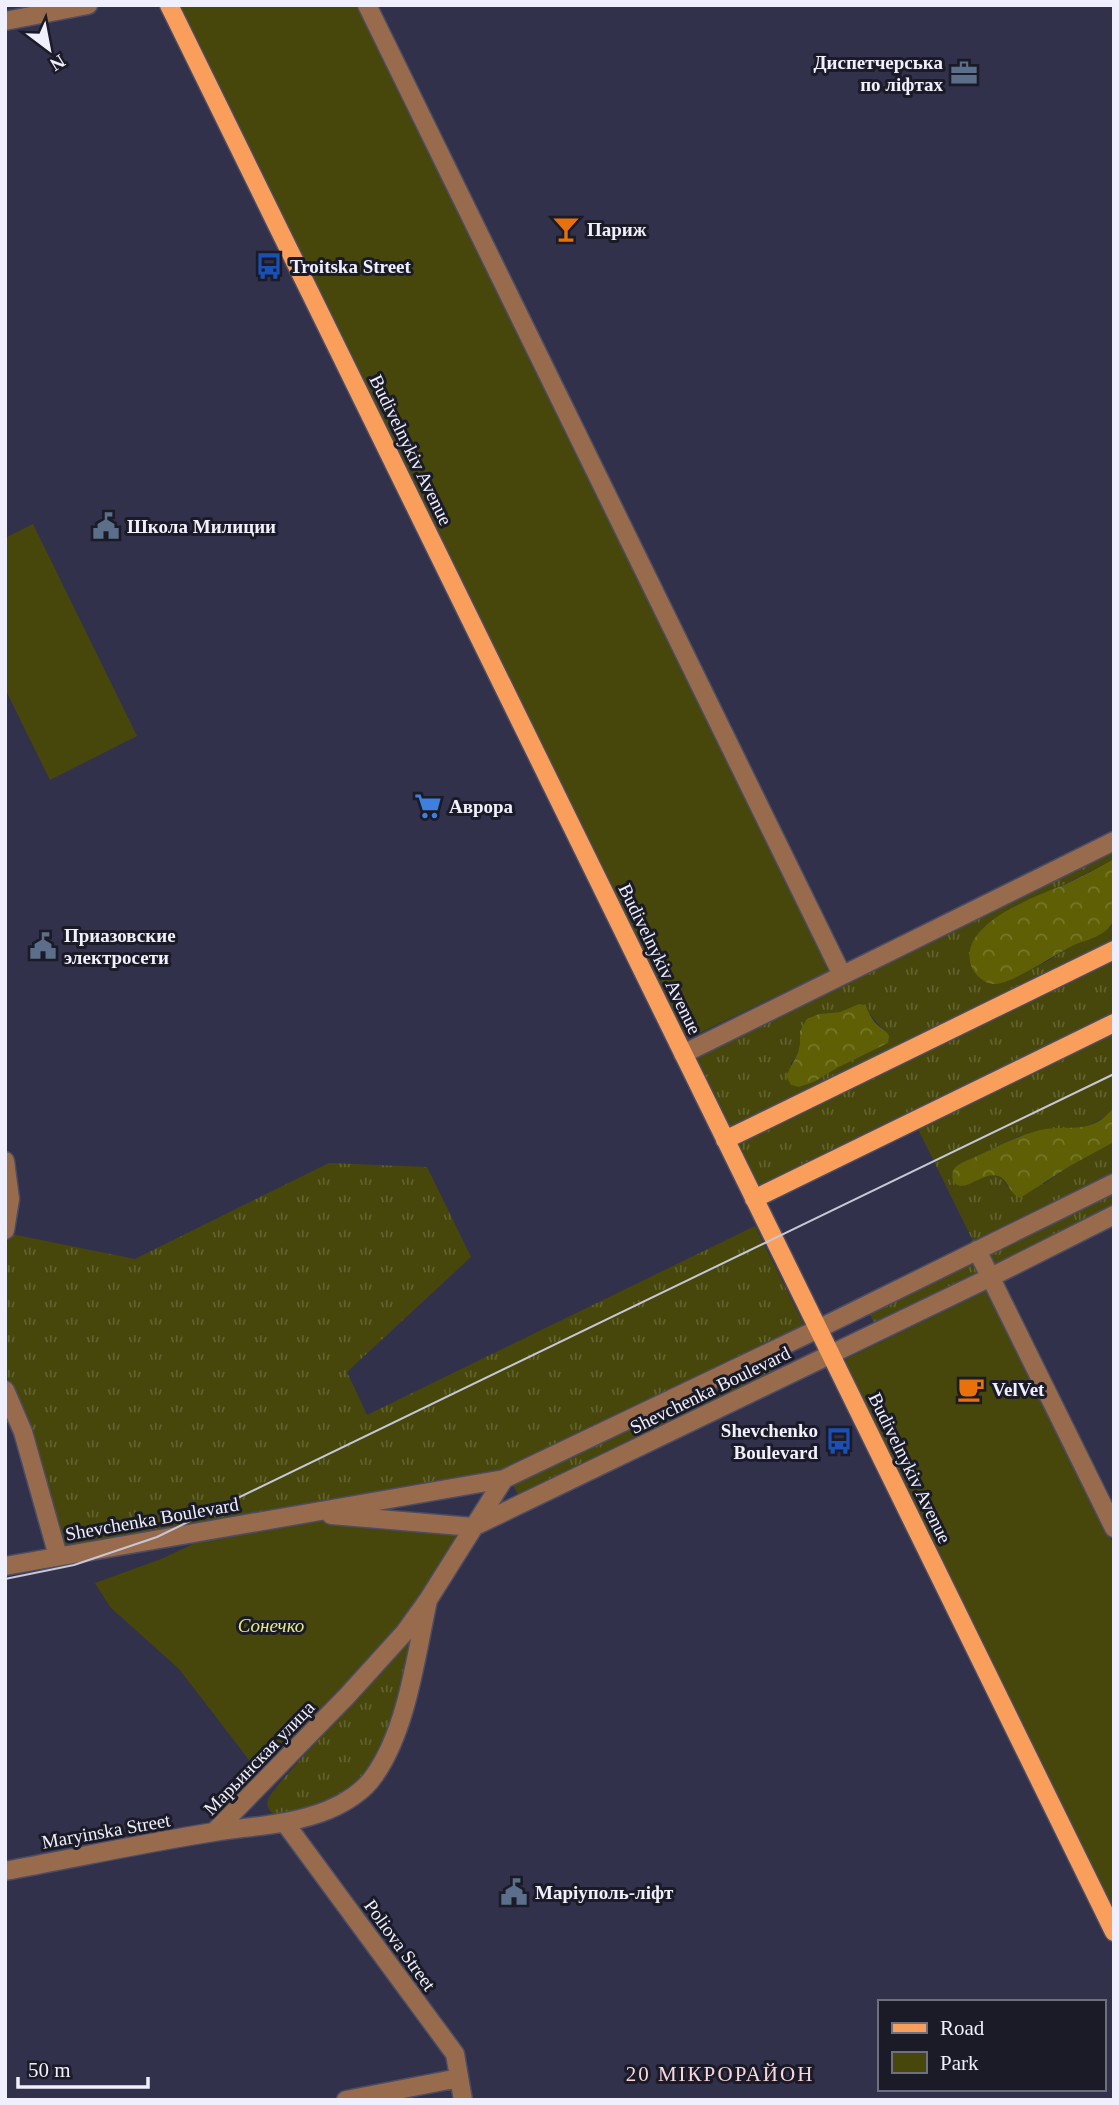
<svg xmlns="http://www.w3.org/2000/svg" width="1119" height="2105" font-family="Georgia,serif">
  <style>
    .grass { fill: url(#grass-tufts); fill-rule: evenodd }
    .forest { fill: url(#forest-crowns) }
    .park { fill: #47470c }
    .lines { fill: none; stroke-linecap: round; stroke-linejoin: round }
    .minor-casing { stroke: #4c4c65; stroke-width: 21 }
    .major-casing { stroke: #4c4c65; stroke-width: 21 }
    .minor { stroke: #986b4c; stroke-width: 18 }
    .major { stroke: #f99e5b; stroke-width: 18 }
    .tram { stroke: #c7c7d8; stroke-width: 2 }
    .labels { text-anchor: middle; dominant-baseline: central; stroke-width: 6; stroke-linejoin: round; paint-order: stroke }
    .poi-label { font-size: 19px; font-weight: bold; fill: #efeffd; stroke: #1a1b27; text-anchor: start }
    .street-label { font-size: 19px; fill: #efeffd; stroke: #1a1b27 }
    .park-label { font-size: 19px; font-style: italic; fill: #e8eb80; stroke: #1a1b27 }
    .neighbourhood-label { font-size: 21px; letter-spacing: 2px; fill: #fad7de; stroke: #1a1b27 }
  </style>
  <defs>
    <pattern id="grass-tufts" width="24" height="20" patternUnits="userSpaceOnUse" patternTransform="scale(1.75)"><rect width="24" height="20" fill="#47470c"/><path d="M3 7l-1-3M5 7V3M7 7l1-3M15 17l-1-3M17 17v-4M19 17l1-3" fill="none" stroke="#626230"/></pattern>
    <pattern id="forest-crowns" width="20" height="18" patternUnits="userSpaceOnUse" patternTransform="scale(1.75)"><rect width="20" height="18" fill="#5f6005"/><path d="M2 6a3 3 0 1 1 6 0M12 15a3 3 0 1 1 6 0" fill="none" stroke="#76772a"/></pattern>
  </defs>
  <rect width="100%" height="100%" fill="#31314c"/>
  <path class="grass" d="M1114,852V859L1069,882L1015,906L983,928L980,979L994,984L1004,982L1046,962L1073,945L1097,936L1110,927L1114,921V940L730,1127L696,1058ZM859,1004C871,1010 873,1023 886,1030L888,1043L837,1068L814,1082L799,1087L791,1085V1063L798,1054L800,1043V1030L819,1014L840,1012Z
    M1114,960V1013L759,1187L738,1143Z
    M1114,1034V1107L1108,1115L1089,1126L1019,1136L962,1163L952,1175C964,1205 989,1153 1008,1187L1044,1184L1070,1166L1114,1142V1172L973,1241L918,1129Z
    M329,1163L427,1167L471,1257L347,1372L367,1415L755,1226L804,1325L502,1470L62,1548L29,1430L5,1373V1246L11,1234L135,1259Z
    M1114,1190V1209L994,1268L986,1253Z
    M974,1259L982,1274L876,1326L868,1311Z
    M770,1359L778,1373L520,1498L512,1483Z
    M411,1636C397,1696 391,1778 325,1803C310,1809 293,1812 277,1816C257,1805 273,1792 283,1779Z"/>
  <path class="forest" d="M1114,859V921C1110,927 1105,932 1099,935C1091,940 1082,941 1074,945C1057,953 1009,986 993,984C984,983 976,976 972,968C954,924 1037,896 1066,884C1082,876 1098,868 1114,859Z
    M859,1004L864,1005C868,1009 869,1014 873,1020C877,1027 885,1028 889,1036L888,1043L837,1068L814,1082L799,1087L791,1085L786,1076L798,1053L800,1043V1031L807,1019L819,1014L840,1012Z
    M1114,1107V1142L1070,1166L1020,1198C1009,1194 1009,1180 998,1176C984,1171 968,1190 958,1185C953,1183 951,1176 953,1171C956,1164 968,1160 975,1157C997,1147 1017,1136 1040,1130C1070,1124 1092,1136 1114,1107Z"/>
  <path class="park" d="M179,5H357L831,970L687,1039Z
    M33,524L137,736L50,780L5,689V538Z
    M988,1290L1114,1545V1910L844,1360Z
    M308,1520L463,1533L400,1628L263,1778L179,1669L110,1607L95,1583L161,1559L208,1537Z"/>
  <g class="lines">
    <defs>
      <path id="minor" d="M367,5L842,975
        M5,21L88,5
        M683,1054L1114,841
        M5,1161L10,1199L5,1230
        M977,1250L1114,1528
        M5,1390L23,1432L58,1556
        M331,1515L473,1527L991,1277L1114,1215
        M5,1566L504,1479L818,1329L1114,1183
        M285,1823L455,2054L463,2100
        M214,1832L347,1696L405,1632L428,1600L504,1479
        M5,1871C75,1858 144,1843 214,1832C252,1826 291,1825 328,1810C345,1803 364,1791 374,1776C407,1730 416,1655 428,1600
        M346,2100L459,2078"/>
      <path id="major" d="M169,5L1114,1932
        M725,1140L1114,950
        M754,1199L1114,1023"/>
    </defs>
    <use href="#minor" class="minor-casing"/>
    <use href="#major" class="major-casing"/>
    <use href="#minor" class="minor"/>
    <use href="#major" class="major"/>
    <path class="tram" d="M5,1579L74,1565L157,1537L1114,1074"/>
  </g>
  <defs>
    <symbol id="office-bare" viewBox="-9 -9 18 18"><path d="M-6-3h4V-5.5h4V-3h4V5H-6ZM-1-4.5V-3h2v-1.5ZM-6 0V1H6V0Z" fill="#5c6f8a" stroke="#1a1b27" stroke-width="2.5" paint-order="stroke"/></symbol>
    <symbol id="bar-bare" viewBox="-9 -9 18 18"><path d="M-6-5H6L.8 .8V4.5H3.5V6h-7V4.5H-.8V.8Z" fill="#e8710a" stroke="#1a1b27" stroke-width="2.5" paint-order="stroke"/></symbol>
    <symbol id="bus-bare" viewBox="-9 -9 18 18"><path d="M-5-6H5V4H4V6H2V4H-2V6H-4V4H-5ZM-3.5-4V0h7V-4ZM-3.5 1.2v1.5H-2V1.2ZM2 1.2v1.5H3.5V1.2Z" fill="#1a4fb4" stroke="#1a1b27" stroke-width="2.5" paint-order="stroke"/></symbol>
    <symbol id="civic-bare" viewBox="-9 -9 18 18"><path d="M-.6-6.5H3V-4.5H.6V-3L4-1V1h2V6H-6V1h2V-1L-.6-3ZM-1.2 2.5V6h2.4V2.5Z" fill="#5c6f8a" stroke="#1a1b27" stroke-width="2.5" paint-order="stroke"/></symbol>
    <symbol id="supermarket-bare" viewBox="-9 -9 18 18"><path d="M-6-5.5h2.5l.6 2H6L4.5 2H-2.5L-4.4-4H-6ZM-1.5 3.2a1.3 1.3 0 1 0 .1 0ZM3 3.2a1.3 1.3 0 1 0 .1 0Z" fill="#3f7fe0" stroke="#1a1b27" stroke-width="2.5" paint-order="stroke"/></symbol>
    <symbol id="cafe-bare" viewBox="-9 -9 18 18"><path d="M-5.5-4.5H6V0H3Q3 3.5 0 3.5H-2.5Q-5.5 3.5-5.5 0ZM3-3.2v2h1.7v-2ZM-6 4.5H4V6H-6Z" fill="#e8710a" stroke="#1a1b27" stroke-width="2.5" paint-order="stroke"/></symbol>
  </defs>
  <g fill-rule="evenodd">
    <use href="#office-bare" x="945" y="54" width="38" height="38"/>
    <use href="#bar-bare" x="547" y="210" width="38" height="38"/>
    <use href="#bus-bare" x="250" y="247" width="38" height="38"/>
    <use href="#civic-bare" x="87" y="507" width="38" height="38"/>
    <use href="#supermarket-bare" x="409" y="787" width="38" height="38"/>
    <use href="#civic-bare" x="24" y="927" width="38" height="38"/>
    <use href="#cafe-bare" x="952" y="1370" width="38" height="38"/>
    <use href="#bus-bare" x="820" y="1422" width="38" height="38"/>
    <use href="#civic-bare" x="495" y="1873" width="38" height="38"/>
  </g>
  <g class="labels">
    <g class="poi-label">
      <text x="943" y="62" text-anchor="end">Диспетчерська<tspan x="943" dy="22">по ліфтах</tspan></text>
      <text x="587" y="229">Париж</text>
      <text x="290" y="266">Troitska Street</text>
      <text x="127" y="526">Школа Милиции</text>
      <text x="449" y="806">Аврора</text>
      <text x="64" y="935">Приазовские<tspan x="64" dy="22">электросети</tspan></text>
      <text x="992" y="1389">VelVet</text>
      <text x="818" y="1430" text-anchor="end">Shevchenko<tspan x="818" dy="22">Boulevard</tspan></text>
      <text x="535" y="1892">Маріуполь-ліфт</text>
    </g>
    <g class="street-label">
      <text transform="translate(411 450) rotate(64)">Budivelnykiv Avenue</text>
      <text transform="translate(660 959) rotate(64)">Budivelnykiv Avenue</text>
      <text transform="translate(710 1390) rotate(-26)">Shevchenka Boulevard</text>
      <text transform="translate(910 1468) rotate(64)">Budivelnykiv Avenue</text>
      <text transform="translate(152 1519) rotate(-10)">Shevchenka Boulevard</text>
      <text transform="translate(259 1758) rotate(-46)">Марьинская улица</text>
      <text transform="translate(106 1831) rotate(-10)">Maryinska Street</text>
      <text transform="translate(400 1945) rotate(54)">Poliova Street</text>
    </g>
    <g class="park-label">
      <text x="271" y="1625">Сонечко</text>
    </g>
    <g class="neighbourhood-label">
      <text x="720" y="2074">20 МІКРОРАЙОН</text>
    </g>
  </g>
  <rect width="1119" height="2105" fill="none" stroke="#efeffd" stroke-width="14"/>
  <rect x="878" y="2000" width="228" height="91" fill="#1a1b27" stroke="#6f707d" stroke-width="2"/>
  <rect x="892" y="2023" width="35" height="10" fill="#f99e5b" stroke="#6f707d" stroke-width="2"/>
  <text x="940" y="2035" font-size="21" fill="#efeffd">Road</text>
  <rect x="892" y="2052" width="35" height="21" fill="#47470c" stroke="#6f707d" stroke-width="2"/>
  <text x="940" y="2070" font-size="21" fill="#efeffd">Park</text>
  <g transform="translate(49 49) rotate(148)" stroke="#1a1b27" stroke-width="5" paint-order="stroke">
  <path d="M0-5L12 26L0 18L-12 26Z" fill="#efeffd"/>
  <text y="-10" font-size="19" font-weight="bold" text-anchor="middle" fill="#efeffd">N</text>
  </g>
  <path d="M18 2077v10h130v-10" fill="none" stroke="#efeffd" stroke-width="3.5"/>
  <text x="28" y="2077" font-size="21" fill="#efeffd" stroke="#1a1b27" stroke-width="5" paint-order="stroke">50 m</text>
</svg>
